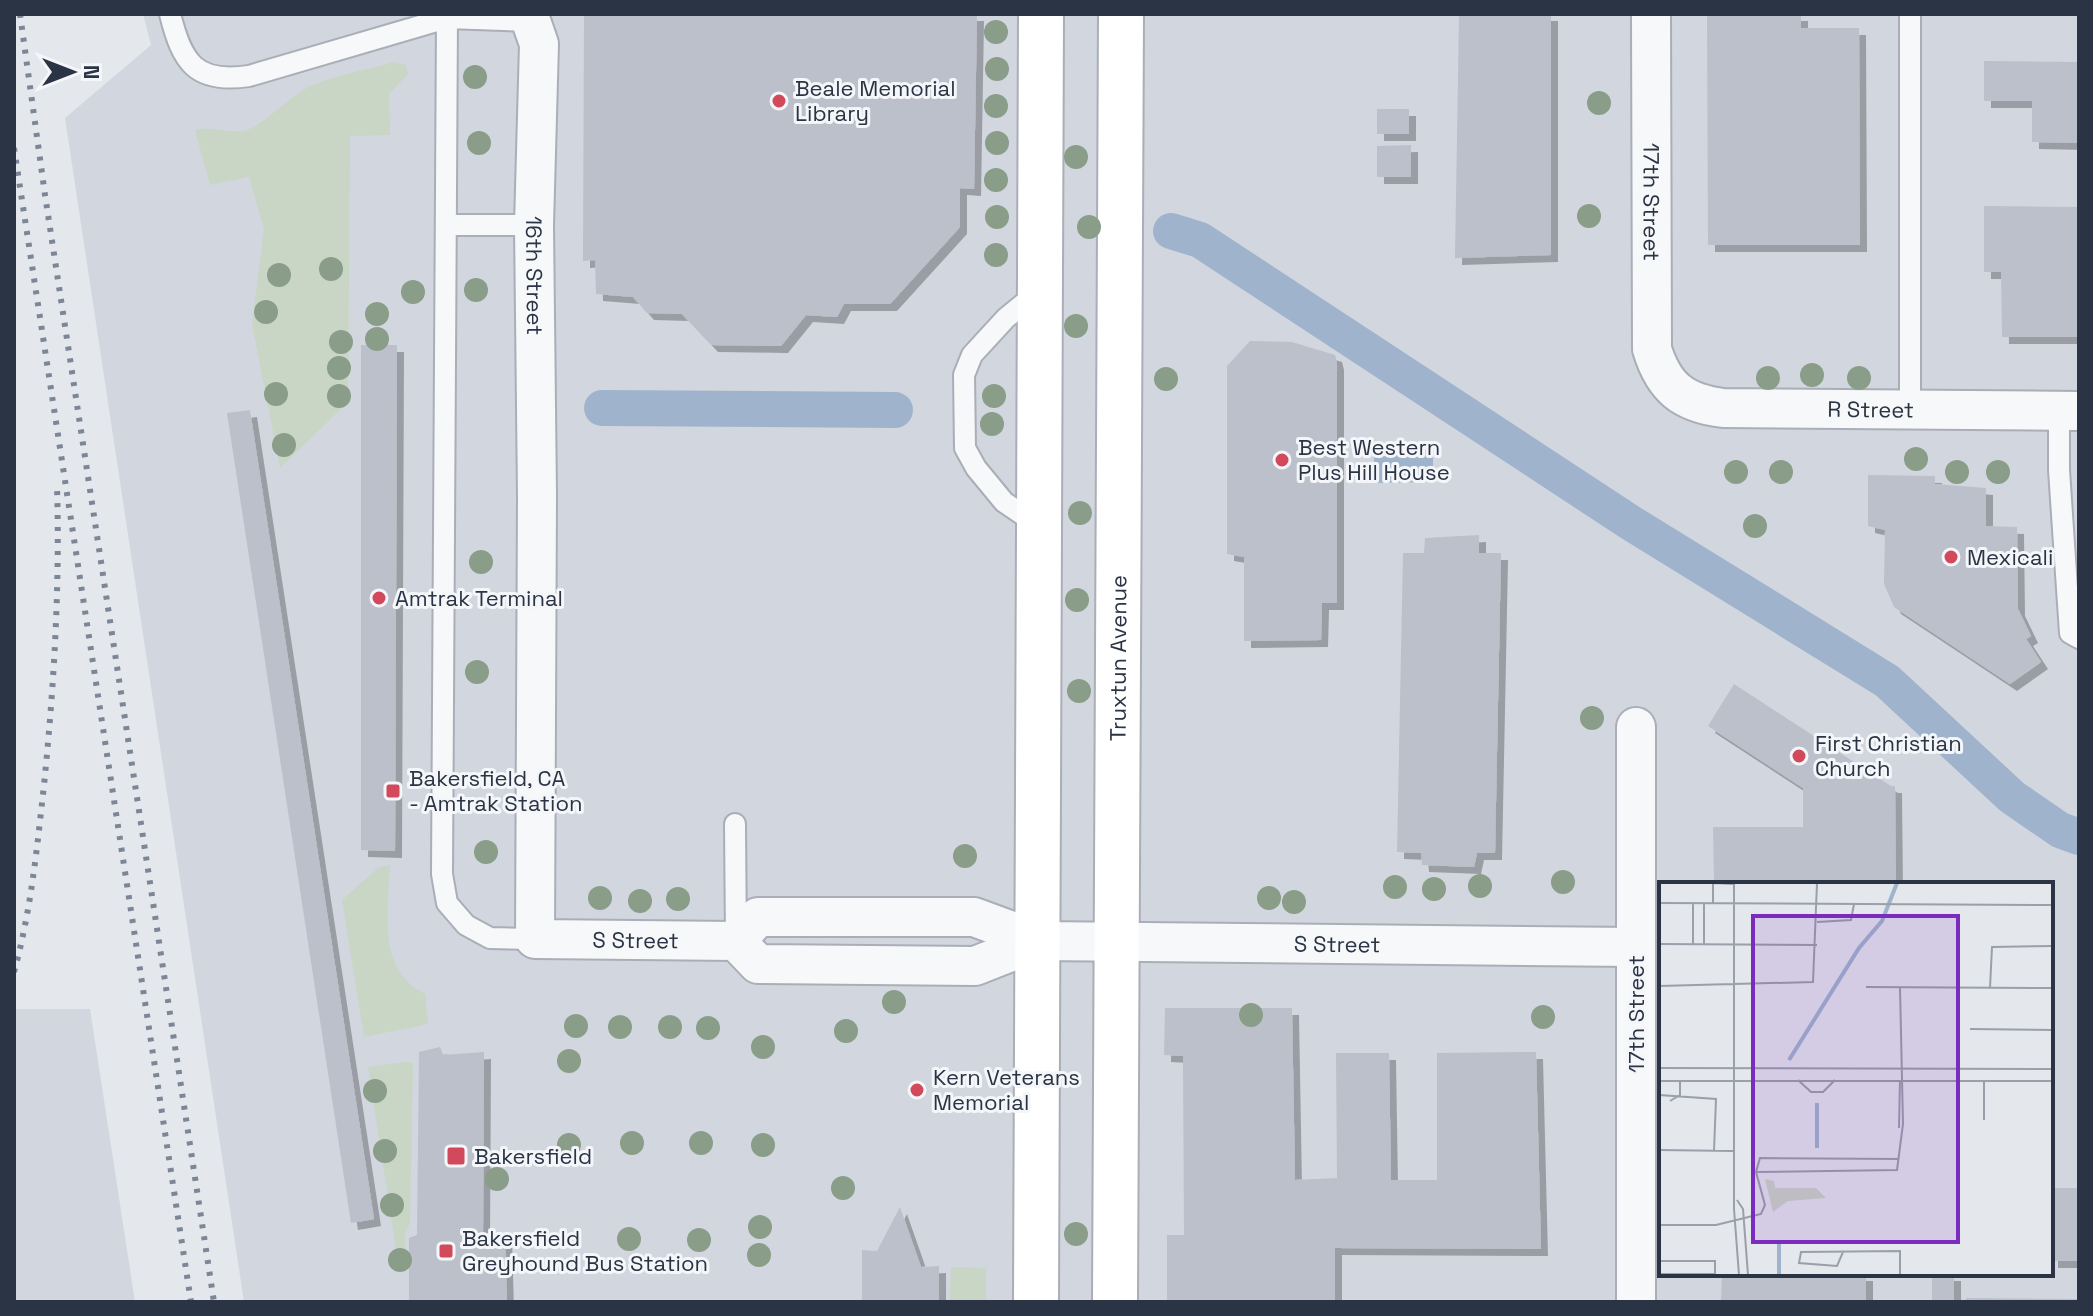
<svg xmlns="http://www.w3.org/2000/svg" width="2093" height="1316" font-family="'Space Grotesk',sans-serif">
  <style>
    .built { fill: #d2d6de; fill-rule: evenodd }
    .green { fill: #c9d6c5 }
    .water { fill: #9fb4cc }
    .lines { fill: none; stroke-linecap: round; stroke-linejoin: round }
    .canal { stroke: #9fb4cc; stroke-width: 36 }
    .building { fill: #bbc0ca; filter: url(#shadow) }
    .lane-casing { stroke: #a9aeb7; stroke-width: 24 }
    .street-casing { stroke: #a9aeb7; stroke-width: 42 }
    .secondary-casing { stroke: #a9aeb7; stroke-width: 48 }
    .lane { stroke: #f7f8fa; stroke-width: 20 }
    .street { stroke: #f7f8fa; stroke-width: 38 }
    .secondary { stroke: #fff; stroke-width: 44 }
    .rail { stroke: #7d8696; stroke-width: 6; stroke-dasharray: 4 8; stroke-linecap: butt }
    .tree { fill: #899d89 }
    .poi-dot { fill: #d1495b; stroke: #f4f6f9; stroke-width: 3 }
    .labels { text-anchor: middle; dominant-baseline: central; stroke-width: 6; stroke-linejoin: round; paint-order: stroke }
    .poi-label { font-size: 22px; fill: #2b3445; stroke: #f4f6f9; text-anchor: start }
    .street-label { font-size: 22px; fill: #2b3445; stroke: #f4f6f9 }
    .inset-river { fill: none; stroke: #9fb4cc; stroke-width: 4 }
    .inset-road { fill: none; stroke: #9a9fa9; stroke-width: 2 }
    .view { fill: #7b2cbf; fill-opacity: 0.15; stroke: #7b2cbf; stroke-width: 4 }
    .inset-edge { fill: none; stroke: #2b3445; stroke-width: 4 }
  </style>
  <defs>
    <filter id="shadow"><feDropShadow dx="7" dy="7" stdDeviation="0" flood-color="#0004"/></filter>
  </defs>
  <rect width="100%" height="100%" fill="#e4e7ec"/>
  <path class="built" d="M143,14H2079V1302H244L65,118L151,45ZM1661,884H2051V1274H1661Z
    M14,1009H90L135,1302H14Z"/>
  <path class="green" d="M394,62L406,65L408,74L389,94L390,135L350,136L348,402L280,468L252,324L264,229L249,177L210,185L195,130C212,126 228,133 244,131C258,129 289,98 305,89C325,77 370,69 394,62Z
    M390,865C388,911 376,969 425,994L428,1024L364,1037L342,900L379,867Z
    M405,1062L413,1063L410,1223L405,1233L406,1255L397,1256L368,1067Z
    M951,1267L986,1268V1302H950Z"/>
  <path class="water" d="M1373,449L1433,450V482L1376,483Z"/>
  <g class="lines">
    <path class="canal" d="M1171,231L1200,240L1631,523L1887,681L2012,797L2060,830L2079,837
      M602,408L895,410"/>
  </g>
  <path class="building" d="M584,14H977L974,189L960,188V227L890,304H844L837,317L806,315L781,346L711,345L682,314L647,313L633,297L596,294L595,260L583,261Z
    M1459,14H1551V255L1455,258Z
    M1707,14H1801V28H1859L1860,245H1708Z
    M1984,61L2079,62V143L2032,142V101H1984Z
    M1377,109H1409V134H1377Z
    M1411,145V177H1377V146Z
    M1984,206L2079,207V337H2002L2001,272H1984Z
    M1250,341L1292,342L1335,355L1337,363V603H1322L1321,640L1244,641V557L1227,554V366Z
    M361,345H397L395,851L361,850Z
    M250,410L374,1219L363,1221L351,1223L227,413Z
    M1868,475L1935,476V484L1986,488V526L2017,527L2018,609L2031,636L2026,639L2041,662L2010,684L1894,607L1884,584L1885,530L1868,526Z
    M1479,535V553H1501L1495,853H1477L1474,867L1422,865L1421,853L1397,852L1403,553H1424L1425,538Z
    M1734,684L1891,786H1895L1896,884H1714L1713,827H1803V788L1708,726Z
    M1165,1008H1292L1295,1180L1337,1178L1336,1053H1389L1391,1180H1437V1053L1536,1052L1541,1249L1335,1248V1302H1167V1235H1184L1183,1056L1164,1055Z
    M440,1047L443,1055L484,1052L483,1233H505L507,1302H409V1238L417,1235L419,1052Z
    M2051,1188H2079V1261H2051Z
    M900,1207L921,1267L939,1266V1302H862V1250L877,1251Z
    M1722,1274H1866V1302H1721Z
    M1932,1274H1954V1302H1932Z
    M1966,1298L2079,1299V1302H1966Z"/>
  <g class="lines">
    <defs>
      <path id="lane" d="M170,14C182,62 195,84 249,76L447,18L531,21
        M1910,14V409
        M447,18L442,874L447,903L466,925L490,938L535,939
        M446,225H534
        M1038,292L1006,318L972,355L964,375L965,448L976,468L1004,502L1038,525
        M2059,411V470L2070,633L2079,638
        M735,824L736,941"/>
      <g id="street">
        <path id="s1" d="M1651,14L1652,349C1664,388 1683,403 1723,408L2079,411"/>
        <path id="s2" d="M531,21L539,44L534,225L537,496L535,939L736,941L758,964L975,966L1039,941"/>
        <path id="s3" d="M736,941L758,917H974L1039,941L1635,947"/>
        <path d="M1636,1302V727"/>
      </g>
      <g id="secondary">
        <path d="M1036,1302L1041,14"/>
        <path id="s4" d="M1115,1302L1121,14"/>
      </g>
    </defs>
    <use href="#lane" class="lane-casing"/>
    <use href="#street" class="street-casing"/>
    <use href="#secondary" class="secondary-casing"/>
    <use href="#lane" class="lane"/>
    <use href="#street" class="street"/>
    <use href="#secondary" class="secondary"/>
    <path class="rail" d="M20,14L45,195L214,1302
      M14,148L191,1302
      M14,972C31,911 37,848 44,785C54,686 60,585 57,486"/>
  </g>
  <g class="tree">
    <circle cx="996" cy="32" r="12"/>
    <circle cx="997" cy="69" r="12"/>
    <circle cx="475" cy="77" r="12"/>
    <circle cx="1599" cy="103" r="12"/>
    <circle cx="996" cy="106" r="12"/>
    <circle cx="479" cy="143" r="12"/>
    <circle cx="997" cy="143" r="12"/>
    <circle cx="1076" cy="157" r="12"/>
    <circle cx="996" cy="180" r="12"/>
    <circle cx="1589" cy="216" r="12"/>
    <circle cx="997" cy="217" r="12"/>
    <circle cx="1089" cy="227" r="12"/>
    <circle cx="996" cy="255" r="12"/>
    <circle cx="331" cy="269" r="12"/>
    <circle cx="279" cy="275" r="12"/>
    <circle cx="476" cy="290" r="12"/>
    <circle cx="413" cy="292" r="12"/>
    <circle cx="266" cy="312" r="12"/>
    <circle cx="377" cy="314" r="12"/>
    <circle cx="1076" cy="326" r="12"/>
    <circle cx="377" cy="339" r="12"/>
    <circle cx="341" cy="342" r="12"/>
    <circle cx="339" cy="368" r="12"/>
    <circle cx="1812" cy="375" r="12"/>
    <circle cx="1768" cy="378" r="12"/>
    <circle cx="1859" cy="378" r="12"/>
    <circle cx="1166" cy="379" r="12"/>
    <circle cx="276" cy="394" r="12"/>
    <circle cx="339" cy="396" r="12"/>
    <circle cx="994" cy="396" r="12"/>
    <circle cx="992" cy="424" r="12"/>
    <circle cx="284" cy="445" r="12"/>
    <circle cx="1916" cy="459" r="12"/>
    <circle cx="1736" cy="472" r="12"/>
    <circle cx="1781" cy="472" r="12"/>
    <circle cx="1957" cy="472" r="12"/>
    <circle cx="1998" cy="472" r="12"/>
    <circle cx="1080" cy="513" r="12"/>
    <circle cx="1755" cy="526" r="12"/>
    <circle cx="481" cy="562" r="12"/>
    <circle cx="1077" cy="600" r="12"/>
    <circle cx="477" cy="672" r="12"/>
    <circle cx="1079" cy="691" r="12"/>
    <circle cx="1592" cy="718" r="12"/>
    <circle cx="486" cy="852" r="12"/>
    <circle cx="965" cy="856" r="12"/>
    <circle cx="1563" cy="882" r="12"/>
    <circle cx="1480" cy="886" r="12"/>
    <circle cx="1395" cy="887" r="12"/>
    <circle cx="1434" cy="889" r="12"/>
    <circle cx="600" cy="898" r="12"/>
    <circle cx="1269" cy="898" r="12"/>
    <circle cx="678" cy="899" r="12"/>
    <circle cx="640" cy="901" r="12"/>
    <circle cx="1294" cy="902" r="12"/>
    <circle cx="894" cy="1002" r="12"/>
    <circle cx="1251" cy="1015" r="12"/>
    <circle cx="1543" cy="1017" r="12"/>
    <circle cx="576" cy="1026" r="12"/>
    <circle cx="620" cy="1027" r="12"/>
    <circle cx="670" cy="1027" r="12"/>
    <circle cx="708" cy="1028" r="12"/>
    <circle cx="846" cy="1031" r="12"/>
    <circle cx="763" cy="1047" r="12"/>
    <circle cx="569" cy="1061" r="12"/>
    <circle cx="375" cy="1091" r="12"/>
    <circle cx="632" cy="1143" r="12"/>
    <circle cx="701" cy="1143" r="12"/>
    <circle cx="569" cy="1145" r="12"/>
    <circle cx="763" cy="1145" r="12"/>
    <circle cx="385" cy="1151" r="12"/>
    <circle cx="497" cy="1179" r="12"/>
    <circle cx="843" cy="1188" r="12"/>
    <circle cx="392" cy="1205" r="12"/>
    <circle cx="760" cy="1227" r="12"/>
    <circle cx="1076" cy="1234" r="12"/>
    <circle cx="629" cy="1239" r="12"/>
    <circle cx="699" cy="1240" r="12"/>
    <circle cx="759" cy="1255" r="12"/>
    <circle cx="400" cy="1260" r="12"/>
  </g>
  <g class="poi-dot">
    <circle cx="779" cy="101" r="8"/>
    <circle cx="1282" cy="460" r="8"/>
    <circle cx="1951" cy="557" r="8"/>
    <circle cx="379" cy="598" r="8"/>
    <circle cx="1799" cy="756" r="8"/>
    <rect x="385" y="783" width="16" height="16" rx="4"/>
    <circle cx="917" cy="1090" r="8"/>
    <rect x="446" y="1146" width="20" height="20" rx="4"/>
    <rect x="438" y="1243" width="16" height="16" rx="4"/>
  </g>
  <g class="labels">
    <g class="poi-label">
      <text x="795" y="88">Beale Memorial<tspan x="795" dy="25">Library</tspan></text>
      <text x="1298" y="447">Best Western<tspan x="1298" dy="25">Plus Hill House</tspan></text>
      <text x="1967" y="557">Mexicali</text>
      <text x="395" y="598">Amtrak Terminal</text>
      <text x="1815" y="743">First Christian<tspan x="1815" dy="25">Church</tspan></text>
      <text x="409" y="778">Bakersfield, CA<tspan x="409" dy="25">- Amtrak Station</tspan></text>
      <text x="933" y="1077">Kern Veterans<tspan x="933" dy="25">Memorial</tspan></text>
      <text x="474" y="1156">Bakersfield</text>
      <text x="462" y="1238">Bakersfield<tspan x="462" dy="25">Greyhound Bus Station</tspan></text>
    </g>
    <g class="street-label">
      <text stroke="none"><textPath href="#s1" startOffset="188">17th Street</textPath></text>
      <text stroke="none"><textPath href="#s2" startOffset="256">16th Street</textPath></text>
      <text stroke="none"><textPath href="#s1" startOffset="582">R Street</textPath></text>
      <text stroke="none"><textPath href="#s4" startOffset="644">Truxtun Avenue</textPath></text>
      <text stroke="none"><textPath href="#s2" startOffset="1020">S Street</textPath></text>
      <text stroke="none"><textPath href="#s3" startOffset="616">S Street</textPath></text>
      <text transform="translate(1636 1014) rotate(-90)">17th Street</text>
    </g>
  </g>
  <g transform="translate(1659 882)">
    <rect width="394" height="394" fill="#e4e7ec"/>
    <path d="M106,297L115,299L116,306H157L167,316L129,319L114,330Z" fill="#c9d6c5"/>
    <path class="inset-river" d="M130,178L200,66L223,39L238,1M158,266V221M120,361V393"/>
    <path class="inset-road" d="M75,1V327L80,393M0,21L394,23M54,21V1L75,2M158,40L192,38L195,22M0,62L158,63M34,63V21M45,63V21M0,104L154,100L158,1M207,105L394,106M331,106L333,65L394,64M311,147L394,148M0,186L394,187M139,198L152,210H164L176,198M0,199H394M325,199V238M0,213L57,217L55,269M11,219L21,213V199M240,246L241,198M0,268L74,269M97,290L238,288L244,242L241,106M78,318L84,327L89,393M0,343H57L102,332L106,323L97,290L101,276L240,277M184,370L178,384L140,381L142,370L241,369V393M0,379H56V393M1,392H56"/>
    <path class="view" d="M94,34H299V360H94Z"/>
    <rect width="394" height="394" class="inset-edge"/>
  </g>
  <rect width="2093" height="1316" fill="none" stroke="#2b3445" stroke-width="32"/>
  <g transform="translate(72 72) rotate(90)" stroke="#f4f6f9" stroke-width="6" paint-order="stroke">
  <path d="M0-6L14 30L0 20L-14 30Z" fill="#2b3445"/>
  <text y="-12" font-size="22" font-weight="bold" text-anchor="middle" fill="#2b3445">N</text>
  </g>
</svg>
